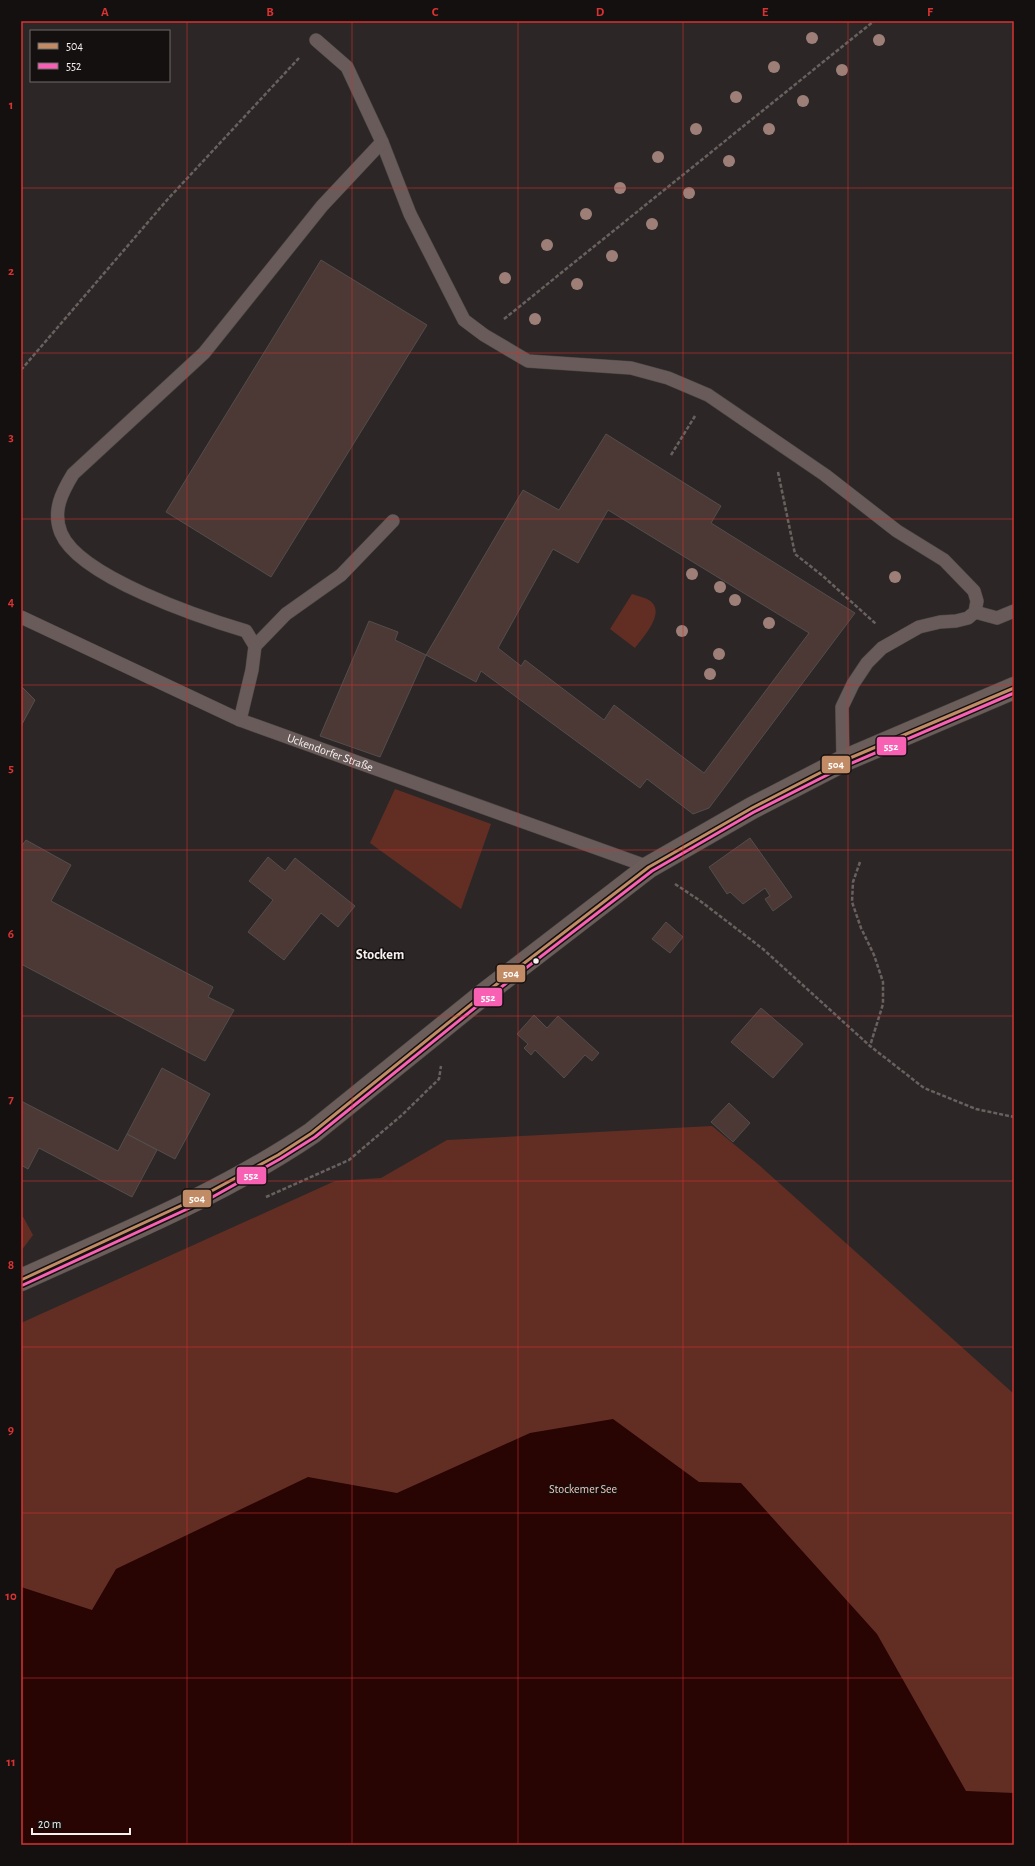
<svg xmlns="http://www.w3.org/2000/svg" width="1035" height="1866" font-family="'Alegreya Sans',sans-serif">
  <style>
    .green { fill: #622e23 }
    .water { fill: #280403 }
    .building { fill: #4c3935; stroke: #524e4c; fill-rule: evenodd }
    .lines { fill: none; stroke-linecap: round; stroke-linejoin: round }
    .lane-casing { stroke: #474443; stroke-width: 14 }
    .secondary-casing { stroke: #474443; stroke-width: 23 }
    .path { stroke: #69615f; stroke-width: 2.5; stroke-dasharray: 4 2; stroke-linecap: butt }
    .lane { stroke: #685b59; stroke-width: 13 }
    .secondary { stroke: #6b5d5a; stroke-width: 22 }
    .bus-1-casing { stroke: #14100f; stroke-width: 6 }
    .bus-2-casing { stroke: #14100f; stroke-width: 6 }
    .bus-1 { stroke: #c18c65; stroke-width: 3 }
    .bus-2 { stroke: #f860b3; stroke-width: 3 }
    .tree { fill: #9d7f78 }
    .grid { fill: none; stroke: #d83232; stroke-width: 1; stroke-opacity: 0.55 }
    .bus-dot { fill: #f6f0ef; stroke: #14100f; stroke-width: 1.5 }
    .labels { text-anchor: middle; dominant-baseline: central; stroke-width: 3; stroke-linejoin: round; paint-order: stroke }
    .street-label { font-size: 12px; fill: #f6f0ef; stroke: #14100f }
    .park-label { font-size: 12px; fill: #fac7bc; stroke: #14100f }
    .quarter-label { font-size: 14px; font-weight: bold; fill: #f6f0ef; stroke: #14100f }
    .line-badge { stroke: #14100f; stroke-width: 1.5 }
    .badge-label { font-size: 11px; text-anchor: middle; font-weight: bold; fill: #fff }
    .neatline { fill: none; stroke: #d83232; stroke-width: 1.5 }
    .grid-label { font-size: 13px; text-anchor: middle; font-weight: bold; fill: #d83232 }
  </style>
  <rect width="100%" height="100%" fill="#2c2726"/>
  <path class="green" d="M632,594C637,596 643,597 647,599C669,610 643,637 635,648L610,629Z
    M395,789L491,824L461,909L370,843Z
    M712,1126L759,1165L1014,1394V1845H21V1323L335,1181L381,1178L447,1140Z
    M21,1213L33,1235L21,1251Z"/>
  <path class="water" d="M613,1419L699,1482L741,1483L877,1634L966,1791L1014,1793V1845H21V1587L92,1610L116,1569L308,1477L397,1493L530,1433Z"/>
  <path class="building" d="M321,260L427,325L271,577L166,512Z
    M606,434L721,506L711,523L855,613L709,808L693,814L647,779L640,788L481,671L476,682L426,655L523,490L559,510ZM608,510L809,633L704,773L614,705L604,720L525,660L521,666L498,648L553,549L578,563Z
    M369,621L398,632L395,640L426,655L380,757L320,736Z
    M21,686L35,700L21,726Z
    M750,838L792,897L773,911L765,899L770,896L765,888L743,904L730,892L727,894L709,867Z
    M26,840L71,865L51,901L213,987L208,997L234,1010L205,1061L21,964V847Z
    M268,857L285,871L295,858L355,906L338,927L321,913L284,960L248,932L273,900L249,881Z
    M666,922L683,937L670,953L652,939Z
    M761,1008L803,1044L773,1078L731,1042Z
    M534,1015L547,1028L558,1016L599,1053L592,1061L585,1055L564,1078L535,1050L531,1055L524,1048L528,1044L517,1034Z
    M162,1068L210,1094L175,1159L127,1134Z
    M21,1101L118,1151L127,1134L157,1150L132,1197L39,1148L28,1169L21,1165Z
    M729,1103L750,1123L733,1142L711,1122Z"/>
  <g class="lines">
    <defs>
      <g id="lane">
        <path d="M316,40L347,67L382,142L410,214L464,320L484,335L528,361L631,368L668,378L708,395L825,475L897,531L944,560L974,591L977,601L975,612L968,618L956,621L940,622L919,627L882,648L867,663L853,684L842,707L843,761"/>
        <path d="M975,612L997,618L1014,611"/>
        <path id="s1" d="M21,617L240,720L649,867"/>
        <path d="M255,646L286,614L341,575L393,521"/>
        <path d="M240,720L252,670L255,646L246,631C202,618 79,577 61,533C52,511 62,492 73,474L204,353L322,206L382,142"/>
      </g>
      <path id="secondary" d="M21,1280C120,1235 222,1194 312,1133L484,994L649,867L752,808L843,761L1014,688"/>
    </defs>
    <use href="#lane" class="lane-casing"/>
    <use href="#secondary" class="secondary-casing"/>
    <path class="path" d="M504,319L874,21
      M21,370L167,200L299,58
      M671,455L695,416
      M778,472L795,554L824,577L876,624
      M860,862L853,882L852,902L861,928L874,955L883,982V1004L870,1046
      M675,884L699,900L763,949L870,1046L924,1088L976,1109L1014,1117
      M266,1197L349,1160L402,1115L439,1079L441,1066"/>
    <use href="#lane" class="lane"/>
    <use href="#secondary" class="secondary"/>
    <defs>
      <path id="bus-1" d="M21,1280L206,1194L278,1155L312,1133L484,994L649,867L752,808L843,761L1014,688"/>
      <path id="bus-2" d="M23,1285L209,1199L280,1159L315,1137L487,998L652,871L754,812L845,766L1014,693"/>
    </defs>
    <use href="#bus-1" class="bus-1-casing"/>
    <use href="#bus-2" class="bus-2-casing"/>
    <use href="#bus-1" class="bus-1"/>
    <use href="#bus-2" class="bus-2"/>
  </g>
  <g class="tree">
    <circle cx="812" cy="38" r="6"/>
    <circle cx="879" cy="40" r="6"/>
    <circle cx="774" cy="67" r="6"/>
    <circle cx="842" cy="70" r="6"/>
    <circle cx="736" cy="97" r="6"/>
    <circle cx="803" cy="101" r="6"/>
    <circle cx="696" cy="129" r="6"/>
    <circle cx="769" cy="129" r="6"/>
    <circle cx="658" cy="157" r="6"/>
    <circle cx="729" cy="161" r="6"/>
    <circle cx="620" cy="188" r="6"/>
    <circle cx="689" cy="193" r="6"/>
    <circle cx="586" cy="214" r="6"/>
    <circle cx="652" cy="224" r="6"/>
    <circle cx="547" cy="245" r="6"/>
    <circle cx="612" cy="256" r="6"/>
    <circle cx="505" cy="278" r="6"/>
    <circle cx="577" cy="284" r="6"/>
    <circle cx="535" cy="319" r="6"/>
    <circle cx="692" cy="574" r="6"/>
    <circle cx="895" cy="577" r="6"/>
    <circle cx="720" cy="587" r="6"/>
    <circle cx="735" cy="600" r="6"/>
    <circle cx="769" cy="623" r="6"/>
    <circle cx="682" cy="631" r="6"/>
    <circle cx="719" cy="654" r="6"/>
    <circle cx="710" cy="674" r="6"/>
  </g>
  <path class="grid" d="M187,21V1845M352,21V1845M518,21V1845M683,21V1845M848,21V1845M21,188H1014M21,353H1014M21,519H1014M21,685H1014M21,850H1014M21,1016H1014M21,1181H1014M21,1347H1014M21,1513H1014M21,1678H1014"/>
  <circle class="bus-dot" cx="536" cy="961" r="3.5"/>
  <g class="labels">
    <g class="street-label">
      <text stroke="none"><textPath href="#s1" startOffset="338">Uckendorfer Straße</textPath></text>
    </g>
    <g class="park-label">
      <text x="583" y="1489">Stockemer See</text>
    </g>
    <g class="quarter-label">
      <text x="380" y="955">Stockem</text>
    </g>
  </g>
  <g class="line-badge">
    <rect x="876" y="736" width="31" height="20" rx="4" fill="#f860b3"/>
    <rect x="821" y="755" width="30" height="19" rx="4" fill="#c18c65"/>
    <rect x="496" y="964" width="30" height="19" rx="4" fill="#c18c65"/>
    <rect x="473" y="987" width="30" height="20" rx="4" fill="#f860b3"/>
    <rect x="236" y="1166" width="31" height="19" rx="4" fill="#f860b3"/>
    <rect x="182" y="1189" width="30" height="19" rx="4" fill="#c18c65"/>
  </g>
  <g class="badge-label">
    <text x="891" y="750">552</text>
    <text x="836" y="768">504</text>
    <text x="511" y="977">504</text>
    <text x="488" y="1001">552</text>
    <text x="251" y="1179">552</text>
    <text x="197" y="1202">504</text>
  </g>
  <rect width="1035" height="1866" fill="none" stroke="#14100f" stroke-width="44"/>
  <rect x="30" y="30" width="140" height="52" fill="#14100f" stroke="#6e6a69"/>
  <rect x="38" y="43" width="20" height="6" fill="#c18c65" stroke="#6e6a69"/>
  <text x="66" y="50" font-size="12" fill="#f6f0ef">504</text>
  <rect x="38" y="63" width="20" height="6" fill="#f860b3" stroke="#6e6a69"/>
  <text x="66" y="70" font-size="12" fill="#f6f0ef">552</text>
  <path d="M32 1828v6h98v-6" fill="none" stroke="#f6f0ef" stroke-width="2"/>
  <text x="38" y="1828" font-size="12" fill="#f6f0ef" stroke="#14100f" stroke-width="3" paint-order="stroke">20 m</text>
  <rect x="22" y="22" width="991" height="1822" class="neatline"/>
  <g class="grid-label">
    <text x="105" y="16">A</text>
    <text x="270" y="16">B</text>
    <text x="435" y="16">C</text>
    <text x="600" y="16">D</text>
    <text x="765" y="16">E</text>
    <text x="930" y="16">F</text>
    <text x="11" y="109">1</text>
    <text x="11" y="275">2</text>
    <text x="11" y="441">3</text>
    <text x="11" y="606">4</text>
    <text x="11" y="772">5</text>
    <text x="11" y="938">6</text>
    <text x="11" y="1103">7</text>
    <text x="11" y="1269">8</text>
    <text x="11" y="1434">9</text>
    <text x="11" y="1600">10</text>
    <text x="11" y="1766">11</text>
  </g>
</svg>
